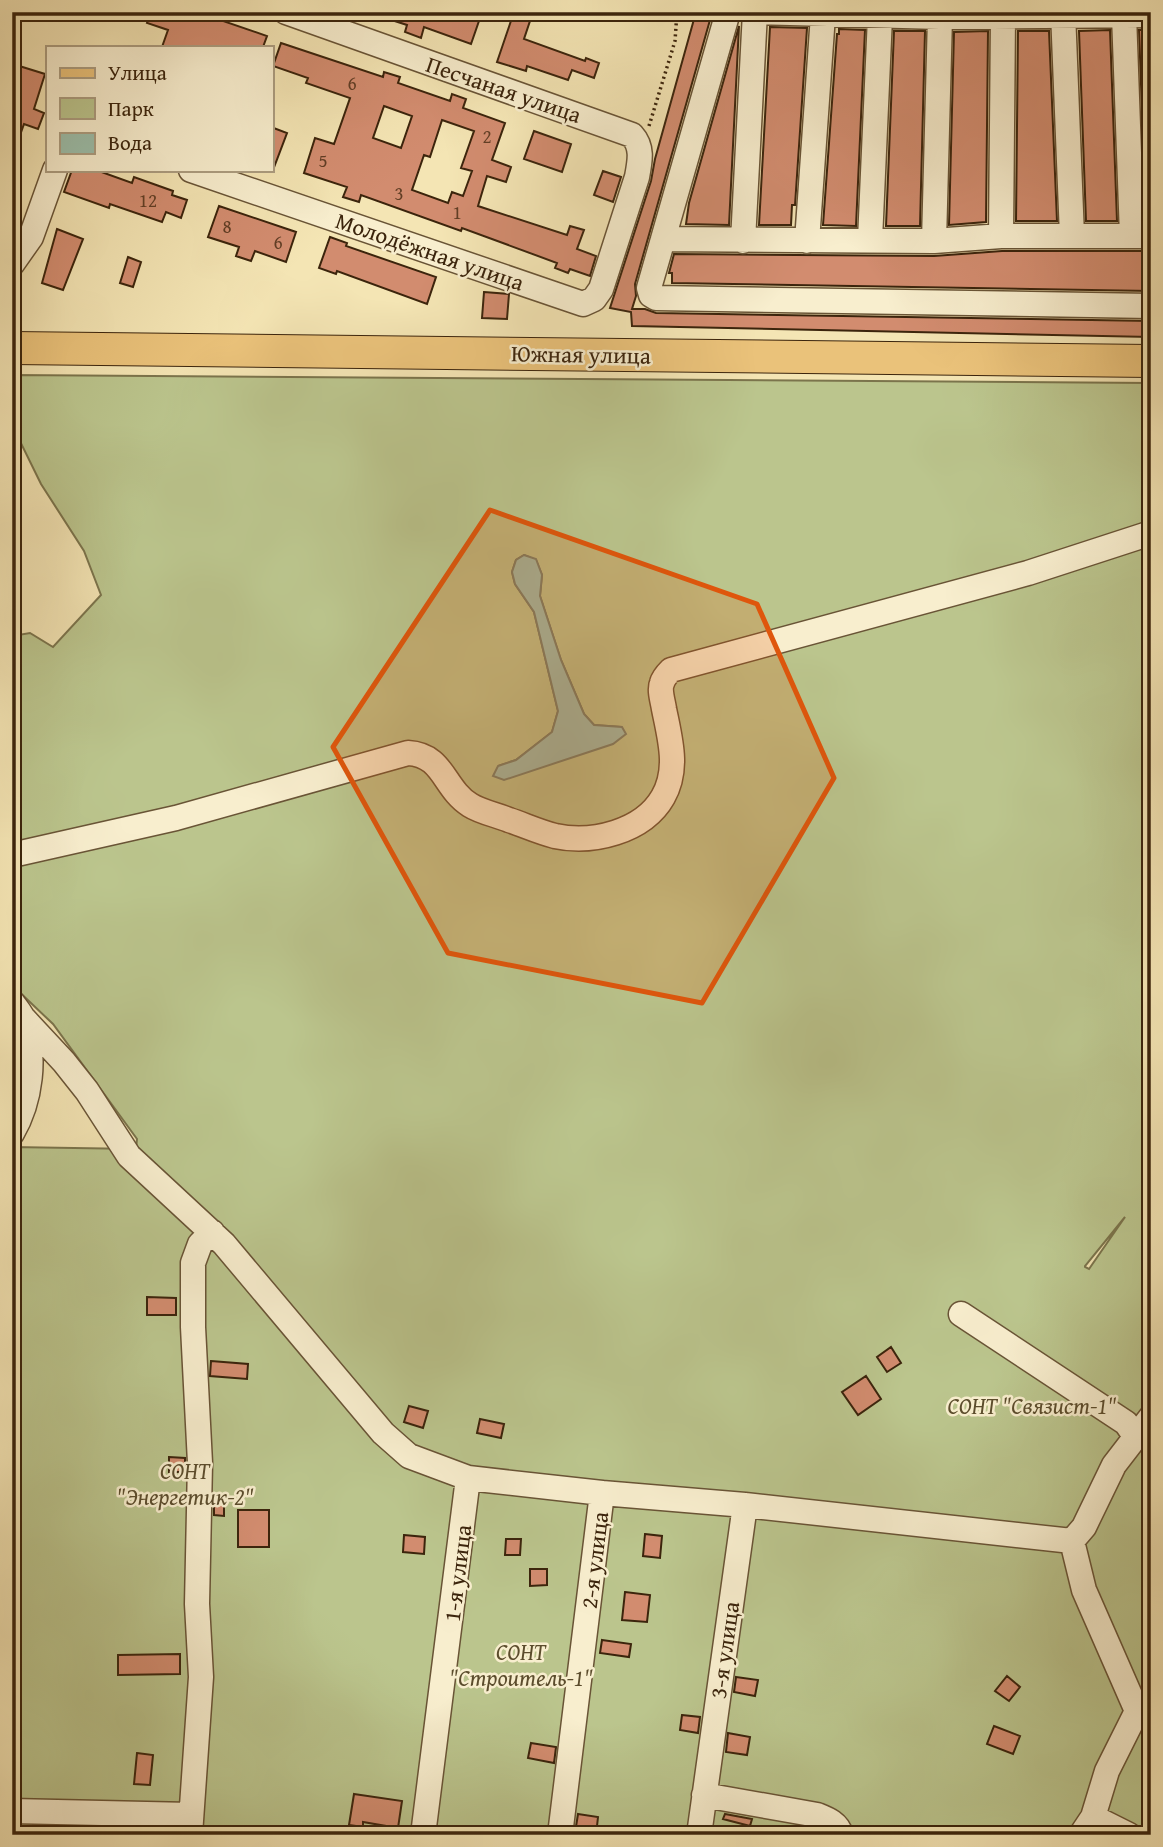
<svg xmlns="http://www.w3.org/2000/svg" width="1163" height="1847" font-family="'Gentium Book Plus',serif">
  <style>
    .green { fill: #bbc58d; stroke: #7b744c; stroke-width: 2; fill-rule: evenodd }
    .water { fill: #9cbfab; stroke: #75816b; stroke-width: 2 }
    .building { fill: #d28c6f; stroke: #3b240c; stroke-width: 2; fill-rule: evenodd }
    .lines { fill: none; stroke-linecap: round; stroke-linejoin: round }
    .minor-casing { stroke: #695436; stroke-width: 27 }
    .major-casing { stroke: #3b240c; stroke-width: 34 }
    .path { stroke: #3b240c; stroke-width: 3.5; stroke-dasharray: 2 3.5; stroke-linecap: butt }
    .minor { stroke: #f8eece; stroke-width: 24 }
    .major { stroke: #eac27a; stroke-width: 32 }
    .marked { fill: #df560c; fill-opacity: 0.2; stroke: #df560c; stroke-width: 5; stroke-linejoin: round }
    .labels { text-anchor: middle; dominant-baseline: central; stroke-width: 5; stroke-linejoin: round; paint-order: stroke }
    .number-label { font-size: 19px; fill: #613e25 }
    .street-label { font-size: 23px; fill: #3b240c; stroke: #f8eece }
    .park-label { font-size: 23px; font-style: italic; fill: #5b4c2c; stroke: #f8eece }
  </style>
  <rect width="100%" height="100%" fill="#f4e5b4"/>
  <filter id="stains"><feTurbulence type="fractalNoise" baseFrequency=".00286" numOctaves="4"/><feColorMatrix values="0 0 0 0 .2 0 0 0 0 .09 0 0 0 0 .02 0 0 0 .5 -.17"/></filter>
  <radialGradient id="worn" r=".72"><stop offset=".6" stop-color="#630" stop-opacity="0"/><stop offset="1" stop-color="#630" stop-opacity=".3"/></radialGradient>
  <path class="green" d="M12,375L1151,383V1835H12V1147L136,1149L137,1139L53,1024L12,985V636L30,633L53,647L101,595L84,551L41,484L12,425ZM524,555L536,560L542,575L540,596L561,660L584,714L594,725L622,727L498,766L516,760L552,732L558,711L534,612L515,584L512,572L516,560ZM1125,1217L1089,1269L1085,1267V1266Z"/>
  <path class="water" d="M524,555L536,559L542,575L540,596L561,660L584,714L594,725L622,727L626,734L613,744L504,780L493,776L498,766L516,760L552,732L558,711L534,612L515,584L512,572L516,560Z"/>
  <path class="building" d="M151,12H197L267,36L263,47H162L168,30L147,23Z
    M376,12H465L480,18L471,44L424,27L421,38L405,32L407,25L376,15Z
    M514,12H533L524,39L585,61L586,58L599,63L594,78L572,70L568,80L527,66L526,71L497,62Z
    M696,12L712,13L635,284L636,296L632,309H645L656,313L1151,321V337L632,326L631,312L610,308L651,181L655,159Z
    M739,26L729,225L686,224L689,203Z
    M770,27L807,28L795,205H792L791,225H759Z
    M839,29L865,30L856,226L823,225L837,34H839Z
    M1110,30L1117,221H1086L1079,31Z
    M1139,30H1151V219H1146Z
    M894,31H925L920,226H886Z
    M988,31L986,222L949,225L954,32Z
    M1018,31H1049L1057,221H1016Z
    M281,43L383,77L384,72L400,77L398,83L450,101L452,94L466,99L463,108L505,123L492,160L511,167L506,182L487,176L478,206L567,235L570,226L584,230L577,249L596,256L590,276L570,269L568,273L555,268L557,263L462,228L461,231L361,195L359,202L343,197L347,187L304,173L315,138L334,144L350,98L306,83L308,78L273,66ZM384,106L412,116L401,148L373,138ZM442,120L474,131L461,168L472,171L463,196L452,192L448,203L412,190L424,155L430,157Z
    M16,65L45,74L34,109L44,113L38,129L24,124L14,152L12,151V76Z
    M271,127L287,133L273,170H271Z
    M534,131L571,144L562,172L524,159Z
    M72,170H96L132,183L134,177L173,191L172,195L187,200L181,218L166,212L162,222L110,204L109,208L64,192Z
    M603,171L621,177L613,202L594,195Z
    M219,206L296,232L286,262L255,251L251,261L236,256L239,247L208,237Z
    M57,229L83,239L63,290L42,283Z
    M330,237L347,243L346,246L436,277L427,304L337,271L336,274L319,268Z
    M1002,251H1151V291L672,283V273H669L674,254L934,256Z
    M128,257L141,262L133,287L120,283Z
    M484,292L509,294L507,319L482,318Z
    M147,1297L176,1298V1315H147Z
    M891,1347L901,1363L887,1372L877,1357Z
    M211,1361L248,1364L247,1379L210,1376Z
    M866,1376L881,1399L858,1415L842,1392Z
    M409,1406L428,1411L423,1428L404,1422Z
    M480,1419L504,1424L501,1438L477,1433Z
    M169,1457L185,1458V1472H169Z
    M214,1499H224V1516L214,1515Z
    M238,1510H269V1547H238Z
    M645,1534L662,1536L660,1558L643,1556Z
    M404,1535L425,1537L424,1554L403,1552Z
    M506,1539H521L520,1555H505Z
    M530,1569H547V1585L530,1586Z
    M625,1592L650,1595L647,1622L622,1620Z
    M602,1640L631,1644L629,1657L600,1653Z
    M180,1654V1674L118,1675V1655Z
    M1007,1676L1020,1687L1009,1701L995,1691Z
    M736,1677L758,1680L755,1696L734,1692Z
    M682,1715L700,1717L698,1733L680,1730Z
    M994,1726L1020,1736L1013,1754L987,1744Z
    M728,1733L750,1737L747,1755L726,1752Z
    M531,1743L556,1747L554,1763L528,1758Z
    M137,1753L153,1755L150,1785L134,1784Z
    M354,1794L402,1801L398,1828L363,1822V1827L349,1825Z
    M578,1814L598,1817L596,1835L575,1833Z
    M725,1814L752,1819L750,1826L723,1819Z"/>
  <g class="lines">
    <defs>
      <path id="minor" d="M728,12L649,288L651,295L656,298L1151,306
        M754,12L940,17L1151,15
        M1063,12L1072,236
        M1124,15L1132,236
        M191,170L583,304L594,299L601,289L637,177C640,161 643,147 632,135L286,12
        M1001,236L1003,16
        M663,239L934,241L1001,236H1151
        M870,240L880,17
        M743,241L755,12
        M807,241L823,15
        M934,241L940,17
        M12,264L31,237L55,170
        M12,855L176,818L408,753C444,755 443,788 470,805C481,812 497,815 509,820C524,825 539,832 555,836C592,844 643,832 663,797C679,769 670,739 664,709C663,702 659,690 662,683C663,679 668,673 671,670L1028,573L1151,533
        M12,1002C16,1008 22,1014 24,1021C36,1056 31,1101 12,1133
        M24,1019L64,1062L87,1091L129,1156L224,1244L383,1433L409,1456L468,1478L602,1493L745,1505L1072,1541L1084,1527L1114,1465L1151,1417
        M961,1314L1126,1423L1135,1436
        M1072,1541L1084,1590L1137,1711L1107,1771L1093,1817L1081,1835
        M704,1795L817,1815C827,1819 838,1823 841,1835
        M12,1811L191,1815
        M1093,1817L1129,1835
        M190,1835L201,1677L197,1604L200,1463L193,1327V1263L200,1244L212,1232
        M423,1835L468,1478
        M560,1835L602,1493
        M699,1835L745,1505"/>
      <path id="major" d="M12,348L1151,361"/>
    </defs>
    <use href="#minor" class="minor-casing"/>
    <use href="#major" class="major-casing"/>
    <path class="path" d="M649,126L675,41L677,12"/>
    <use href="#minor" class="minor"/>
    <use href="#major" class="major"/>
  </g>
  <path class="marked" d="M490,510L757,604L834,778L702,1003L448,953L333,747Z"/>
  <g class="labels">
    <g class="number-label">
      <text x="352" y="83">6</text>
      <text x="487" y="136">2</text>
      <text x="323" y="160">5</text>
      <text x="399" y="193">3</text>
      <text x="148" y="200">12</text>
      <text x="457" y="212">1</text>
      <text x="227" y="226">8</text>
      <text x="278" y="242">6</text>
    </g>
    <g class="street-label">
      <text transform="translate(504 89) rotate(19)">Песчаная улица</text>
      <text transform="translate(430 251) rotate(19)">Молодёжная улица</text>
      <text transform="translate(581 354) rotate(1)">Южная улица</text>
      <text transform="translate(594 1560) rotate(-83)">2-я улица</text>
      <text transform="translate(457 1573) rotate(-83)">1-я улица</text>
      <text transform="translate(724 1650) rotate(-82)">3-я улица</text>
    </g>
    <g class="park-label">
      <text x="1032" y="1405">СОНТ "Связист-1"</text>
      <text x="185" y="1470">СОНТ<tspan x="185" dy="26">"Энергетик-2"</tspan></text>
      <text x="521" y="1651">СОНТ<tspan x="521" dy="26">"Строитель-1"</tspan></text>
    </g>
  </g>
  <rect width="1163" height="1847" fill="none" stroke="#f4e5b4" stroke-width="42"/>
  <rect x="14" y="14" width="1135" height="1819" fill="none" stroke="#3b240c" stroke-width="3.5"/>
  <rect x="21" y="21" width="1121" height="1805" fill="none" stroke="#3b240c" stroke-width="2"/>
  <rect x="46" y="46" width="228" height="126" fill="#f8eece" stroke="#ac9d80" stroke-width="2"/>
  <rect x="60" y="68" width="35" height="10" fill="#eac27a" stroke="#ac9d80" stroke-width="2"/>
  <text x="108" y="80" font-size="21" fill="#3b240c">Улица</text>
  <rect x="60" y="98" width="35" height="21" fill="#bbc58d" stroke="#ac9d80" stroke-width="2"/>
  <text x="108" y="116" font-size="21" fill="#3b240c">Парк</text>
  <rect x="60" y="133" width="35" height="21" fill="#9cbfab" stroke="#ac9d80" stroke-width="2"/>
  <text x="108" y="150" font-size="21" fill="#3b240c">Вода</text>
  <rect width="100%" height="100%" filter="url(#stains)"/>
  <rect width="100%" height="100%" fill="url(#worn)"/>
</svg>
